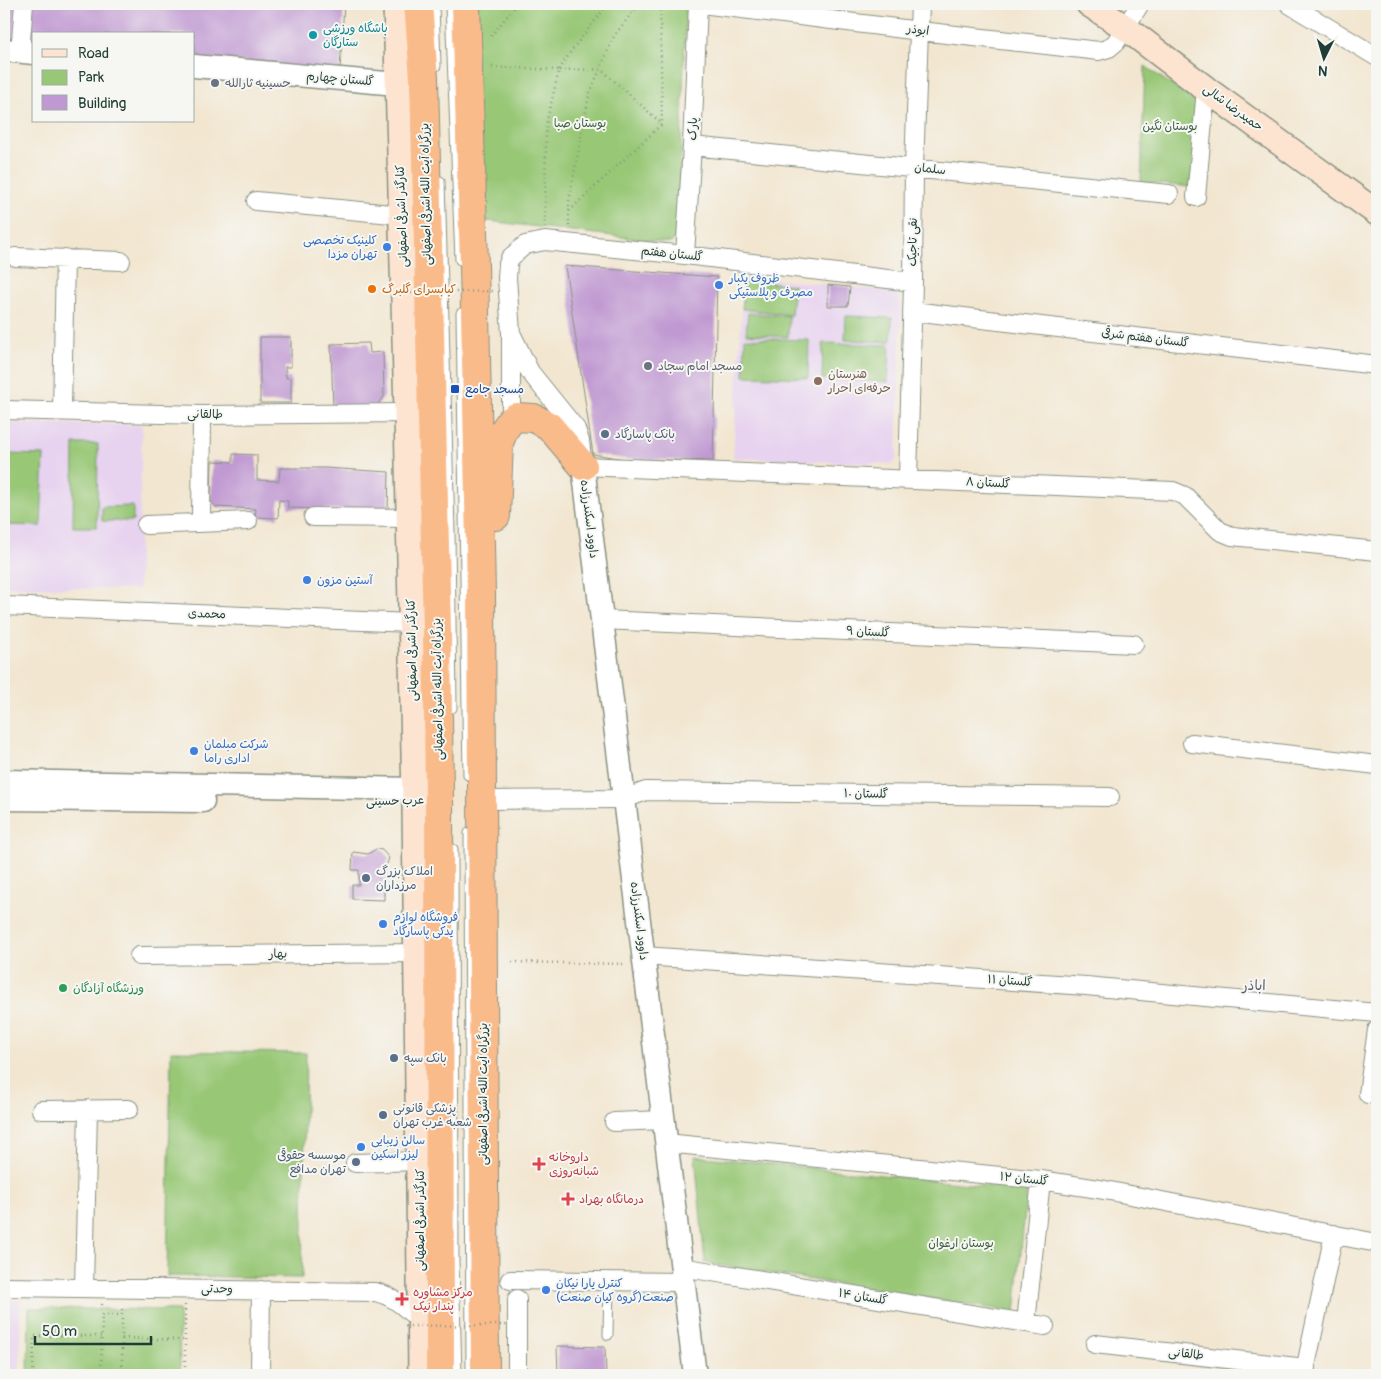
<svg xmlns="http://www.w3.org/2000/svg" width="1381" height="1379" font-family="Pangolin,'Playpen Sans Arabic',sans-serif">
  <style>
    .built { fill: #e7d2ef }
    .green { fill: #98c776; stroke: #5c8255 }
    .building { fill: #c099d2 }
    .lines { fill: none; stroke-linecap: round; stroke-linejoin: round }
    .service-casing { stroke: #889282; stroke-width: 11 }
    .minor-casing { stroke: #889282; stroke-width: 20 }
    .tertiary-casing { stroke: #889282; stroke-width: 25 }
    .secondary-casing { stroke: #889282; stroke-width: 28 }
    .trunk-casing { stroke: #889282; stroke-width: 30 }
    .path { stroke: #889282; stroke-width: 2.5; stroke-dasharray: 1 4; stroke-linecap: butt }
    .service { stroke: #fff; stroke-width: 9 }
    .minor { stroke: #fff; stroke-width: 18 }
    .tertiary { stroke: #fff; stroke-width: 22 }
    .secondary { stroke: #fde4d1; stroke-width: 25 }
    .trunk { stroke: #fabb8b; stroke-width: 28 }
    .path-bridge { stroke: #889282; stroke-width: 2.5; stroke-dasharray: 1 4; stroke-linecap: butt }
    .culture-dot { fill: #0f9aa8; stroke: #f6f6f2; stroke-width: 2 }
    .worship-dot { fill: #6b7280; stroke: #f6f6f2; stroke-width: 2 }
    .shop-dot { fill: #3f7fe0; stroke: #f6f6f2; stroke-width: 2 }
    .food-dot { fill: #e8710a; stroke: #f6f6f2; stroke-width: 2 }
    .education-dot { fill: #8d6e63; stroke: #f6f6f2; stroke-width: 2 }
    .transit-dot { fill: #1a4fb4; stroke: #f6f6f2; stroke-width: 2 }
    .service-dot { fill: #5c6f8a; stroke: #f6f6f2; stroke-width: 2 }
    .leisure-dot { fill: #2e9e5b; stroke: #f6f6f2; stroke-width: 2 }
    .health-dot { fill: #e0444e; stroke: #f6f6f2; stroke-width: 2 }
    .labels { text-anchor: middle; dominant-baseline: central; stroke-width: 4; stroke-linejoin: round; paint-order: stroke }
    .culture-label { font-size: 12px; fill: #0d838f; stroke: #f6f6f2; text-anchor: start }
    .street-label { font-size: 12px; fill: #1f3d34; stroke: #f6f6f2 }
    .worship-label { font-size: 12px; fill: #5b616d; stroke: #f6f6f2; text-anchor: start }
    .park-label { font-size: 12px; fill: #3d6044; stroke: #f6f6f2 }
    .shop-label { font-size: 12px; fill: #366cbe; stroke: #f6f6f2; text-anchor: start }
    .food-label { font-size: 12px; fill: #c56008; stroke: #f6f6f2; text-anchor: start }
    .education-label { font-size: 12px; fill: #785e54; stroke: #f6f6f2; text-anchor: start }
    .transit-label { font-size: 12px; fill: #164399; stroke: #f6f6f2; text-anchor: start }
    .service-label { font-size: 12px; fill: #4e5e75; stroke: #f6f6f2; text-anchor: start }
    .leisure-label { font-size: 12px; fill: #27864d; stroke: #f6f6f2; text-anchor: start }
    .health-label { font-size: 12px; fill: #be3a42; stroke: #f6f6f2; text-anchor: start }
    .neighbourhood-label { font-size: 14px; fill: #575d6b; stroke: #f6f6f2 }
  </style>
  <rect width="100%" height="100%" fill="#f6f6f2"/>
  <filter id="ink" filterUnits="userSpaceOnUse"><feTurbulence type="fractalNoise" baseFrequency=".02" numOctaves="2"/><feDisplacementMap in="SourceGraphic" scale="10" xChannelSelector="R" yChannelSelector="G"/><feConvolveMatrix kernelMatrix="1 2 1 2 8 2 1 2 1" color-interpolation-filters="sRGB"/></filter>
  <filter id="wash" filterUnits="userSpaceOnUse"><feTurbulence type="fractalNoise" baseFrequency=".0096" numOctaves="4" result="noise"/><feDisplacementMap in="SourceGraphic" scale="20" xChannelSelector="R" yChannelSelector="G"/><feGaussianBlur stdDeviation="1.12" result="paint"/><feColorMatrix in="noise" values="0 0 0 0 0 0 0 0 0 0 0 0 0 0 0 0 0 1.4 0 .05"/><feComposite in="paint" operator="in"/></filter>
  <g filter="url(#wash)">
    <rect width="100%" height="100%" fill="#f2e6d0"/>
    <path class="built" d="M744,276L896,292L901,303L897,459L892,464L733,458Z
      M4,423L142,425L138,590L4,586Z
      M4,1300H20V1375H4Z"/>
    <path class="green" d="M475,4H686L678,235L671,243L480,220Z
      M1145,66L1198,104L1191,187L1141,182Z
      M745,280L794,285L791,315L742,309Z
      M748,313L789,316L788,337L746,334Z
      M846,316L892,318L891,342L845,340Z
      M745,338L809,340L808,378L744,376Z
      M823,343L890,345L888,382L822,379Z
      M74,444H98L97,527H73Z
      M9,454L44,455L41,526L6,525Z
      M133,506V521H102V507Z
      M171,1051L306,1053L302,1278L167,1276Z
      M695,1156L1027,1190L1015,1312L705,1263Z
      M29,1308L179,1310L180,1375H28Z"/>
    <g id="blocks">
      <path class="building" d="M4,4H17L14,37L11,38L4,37Z
        M30,4H344L340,69L194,58V34H34V44H27Z
        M565,266L717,277L713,461L625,459L593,454Z
        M828,285L850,287L848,306H828Z
        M260,337H291V367H285L286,378H291V403H260Z
        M369,343L370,353L383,352L384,397L376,406L333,407L331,344Z
        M233,454L257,455V480L279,481L280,468H325L389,472L388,511L288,508V501L279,500L278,518L255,517L256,509L216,507L211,501L212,461L233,462Z
        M376,849L382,850L389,858L387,864L384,867V900L352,899V885H359V870H352L353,852L368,854Z
        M557,1346L605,1347L606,1375H558Z"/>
    </g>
  </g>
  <g filter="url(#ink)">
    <use href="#blocks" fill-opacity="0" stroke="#889282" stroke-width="1"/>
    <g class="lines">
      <defs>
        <path id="service" d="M434,4L436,66
          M450,4L460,260
          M440,181L450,532L452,708
          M461,313L468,775
          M469,833L471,1375
          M453,849L454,1261L457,1375
          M608,1335L609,1282"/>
        <path id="minor" d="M701,4L920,31L1099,51L1109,48L1116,42L1140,4
          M1289,4L1377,57
          M20,52L24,4
          M692,146L1169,194
          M1196,197L1206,89
          M256,201L402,215
          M685,255L692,146L698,4
          M15,257L121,261
          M912,311L1377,365
          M511,333L530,372L576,429L580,441L583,466L1173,491L1185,496L1220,531L1232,536L1377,551
          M4,410L202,415L407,413
          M62,411L65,258
          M511,420V333L507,278L508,264L510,258L525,245L545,241L685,255L913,282
          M908,479L913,282L914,167L920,4
          M313,517L409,518
          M201,522L202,415
          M146,525L248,521
          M4,606L411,623
          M602,620L1134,644
          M1192,743L1377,765
          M483,800L624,799L646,791L1110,797
          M139,956L417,953
          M643,956L1086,986L1377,1013
          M1368,1094L1377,1030
          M41,1110L129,1109
          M614,1122L663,1120
          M666,1143L1041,1180L1105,1190L1377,1243
          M355,1163L420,1161
          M681,1267L1045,1326
          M510,1280L683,1282
          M4,1287L375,1292C394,1296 407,1309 421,1322
          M84,1288L88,1109
          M1026,1323L1041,1180
          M1095,1344L1306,1368
          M260,1375L261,1290
          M517,1375V1299
          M1304,1375L1334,1234"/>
        <path id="tertiary" d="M4,50L34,53
          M194,66L397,84
          M583,466L695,1375
          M4,781L415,789L431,795
          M4,799L203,801"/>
        <path id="secondary" d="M396,4L407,413L415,802L421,1375
          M1089,4L1126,28L1206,89L1377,213"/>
        <path id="trunk" d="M418,4L424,78L437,631L439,797L440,1375
          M466,4L474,265L481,593L485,1375
          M496,516L499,443L504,430L511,420L516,417L534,418L549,426L583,466"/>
      </defs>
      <use href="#service" class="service-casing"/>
      <use href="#minor" class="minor-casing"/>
      <use href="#tertiary" class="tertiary-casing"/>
      <use href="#secondary" class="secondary-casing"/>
      <use href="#trunk" class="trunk-casing"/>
      <path class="path" d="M491,36L517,4
        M492,67L559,70L546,125L545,227
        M559,70L601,69L662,124
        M559,70L571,51L608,4
        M569,211L662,124L660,4
        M569,226V201L589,95L614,36L639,4
        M512,962L625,964
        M185,1305V1375
        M102,1315H122
        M122,1338L185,1340
        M33,1375L34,1336H102
        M101,1375L102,1304
        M122,1375V1306"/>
      <use href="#service" class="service"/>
      <use href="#minor" class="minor"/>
      <use href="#tertiary" class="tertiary"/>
      <use href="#secondary" class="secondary"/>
      <use href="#trunk" class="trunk"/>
      <path class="path-bridge" d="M411,293L496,291
        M405,1326L507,1325"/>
    </g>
  </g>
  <circle class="culture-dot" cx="313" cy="35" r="5"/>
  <g class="worship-dot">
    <circle cx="215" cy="83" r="5"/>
    <circle cx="648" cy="366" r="5"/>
  </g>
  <g class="shop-dot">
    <circle cx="387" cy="247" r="5"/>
    <circle cx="719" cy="285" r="5"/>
    <circle cx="307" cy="580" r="5"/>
    <circle cx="194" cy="751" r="5"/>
    <circle cx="383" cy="924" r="5"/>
    <circle cx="361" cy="1147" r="5"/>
    <circle cx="546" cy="1290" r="5"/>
  </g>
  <circle class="food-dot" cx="372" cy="289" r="5"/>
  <circle class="education-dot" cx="818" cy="381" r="5"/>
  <rect class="transit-dot" x="450" y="384" width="10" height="10" rx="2.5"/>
  <g class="service-dot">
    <circle cx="605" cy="434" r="5"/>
    <circle cx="366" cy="878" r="5"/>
    <circle cx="394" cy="1058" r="5"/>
    <circle cx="383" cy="1115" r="5"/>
    <circle cx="356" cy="1162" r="5"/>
  </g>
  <circle class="leisure-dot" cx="63" cy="988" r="5"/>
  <g class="health-dot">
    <path d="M536.5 1156.5h5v5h5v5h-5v5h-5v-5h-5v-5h5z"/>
    <path d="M565.5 1191.5h5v5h5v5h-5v5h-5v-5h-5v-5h5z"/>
    <path d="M399.5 1291.5h5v5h5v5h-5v5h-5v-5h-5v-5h5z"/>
  </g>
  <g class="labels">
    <g class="culture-label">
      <text x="323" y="28">باشگاه ورزشی<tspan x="323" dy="14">ستارگان</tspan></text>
    </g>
    <g class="street-label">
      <text transform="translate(918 30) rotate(7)">ابوذر</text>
      <text transform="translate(340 79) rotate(5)">گلستان چهارم</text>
      <text transform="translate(1233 108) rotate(36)">حمیدرضا شالی</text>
      <text transform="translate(693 129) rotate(-87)">پارک</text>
      <text transform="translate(930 169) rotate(6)">سلمان</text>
      <text transform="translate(426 194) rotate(-91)">بزرگراه آیت الله اشرفی اصفهانی</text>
      <text transform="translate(402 216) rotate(-92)">کنارگذر اشرفی اصفهانی</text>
      <text transform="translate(913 242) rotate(-89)">نقی تاجیک</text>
      <text transform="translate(672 254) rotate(6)">گلستان هفتم</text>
      <text transform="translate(1145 338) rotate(7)">گلستان هفتم شرقی</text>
      <text x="205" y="414">طالقانی</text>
      <text transform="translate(988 483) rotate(3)">گلستان ٨</text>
      <text transform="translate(589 519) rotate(83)">داوود اسکندرزاده</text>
      <text transform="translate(207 614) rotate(2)">محمدی</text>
      <text transform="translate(868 632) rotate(3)">گلستان ۹</text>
      <text transform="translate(412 650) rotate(-91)">کنارگذر اشرفی اصفهانی</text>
      <text transform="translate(438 689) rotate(-91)">بزرگراه آیت الله اشرفی اصفهانی</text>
      <text transform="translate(866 794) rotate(1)">گلستان ۱۰</text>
      <text transform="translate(395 801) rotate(-2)">عرب حسینی</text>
      <text transform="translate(639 921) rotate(83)">داوود اسکندرزاده</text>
      <text transform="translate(278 954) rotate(-1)">بهار</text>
      <text transform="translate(1010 981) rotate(4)">گلستان ۱۱</text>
      <text transform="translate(483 1094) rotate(-90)">بزرگراه آیت الله اشرفی اصفهانی</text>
      <text transform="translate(1024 1179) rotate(6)">گلستان ۱۲</text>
      <text transform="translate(420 1220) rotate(-90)">کنارگذر اشرفی اصفهانی</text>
      <text transform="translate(217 1289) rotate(1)">وحدتی</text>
      <text transform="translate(863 1297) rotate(9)">گلستان ۱۴</text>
      <text transform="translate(1186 1354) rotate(6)">طالقانی</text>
    </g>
    <g class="worship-label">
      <text x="225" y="83">حسینیه ثارالله</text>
      <text x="658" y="366">مسجد امام سجاد</text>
    </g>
    <g class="park-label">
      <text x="580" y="123">بوستان صبا</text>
      <text x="1170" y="126">بوستان نگین</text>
      <text x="961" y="1243">بوستان ارغوان</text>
    </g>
    <g class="shop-label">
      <text x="377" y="240" text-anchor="end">کلینیک تخصصی<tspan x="377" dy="14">تهران مزدا</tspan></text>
      <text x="729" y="278">ظروف یکبار<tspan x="729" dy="14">مصرف و پلاستیکی</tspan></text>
      <text x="317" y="580">آستین مزون</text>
      <text x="204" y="744">شرکت مبلمان<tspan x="204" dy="14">اداری راما</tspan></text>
      <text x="393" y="917">فروشگاه لوازم<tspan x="393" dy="14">یدکی پاسارگاد</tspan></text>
      <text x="371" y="1140">سالن زیبایی<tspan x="371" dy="14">لیزر اسکین</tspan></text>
      <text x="556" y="1283">کنترل یارا نیکان<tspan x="556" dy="14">صنعت(گروه کیان صنعت)</tspan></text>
    </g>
    <g class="food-label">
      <text x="382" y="289">کبابسرای گلبرگ</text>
    </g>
    <g class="education-label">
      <text x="828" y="374">هنرستان<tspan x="828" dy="14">حرفه‌ای احرار</tspan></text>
    </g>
    <g class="transit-label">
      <text x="465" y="389">مسجد جامع</text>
    </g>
    <g class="service-label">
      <text x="615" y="434">بانک پاسارگاد</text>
      <text x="376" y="871">املاک بزرگ<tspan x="376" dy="14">مرزداران</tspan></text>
      <text x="404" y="1058">بانک سپه</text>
      <text x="393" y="1108">پزشکی قانونی<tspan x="393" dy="14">شعبه غرب تهران</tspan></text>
      <text x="346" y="1155" text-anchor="end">موسسه حقوقی<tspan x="346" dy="14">تهران مدافع</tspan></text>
    </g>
    <g class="leisure-label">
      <text x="73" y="988">ورزشگاه آزادگان</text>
    </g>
    <g class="health-label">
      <text x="549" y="1157">داروخانه<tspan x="549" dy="14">شبانه‌روزی</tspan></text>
      <text x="579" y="1199">درمانگاه بهراد</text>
      <text x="413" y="1292">مرکز مشاوره<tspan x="413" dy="14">پندار نیک</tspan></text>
    </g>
    <g class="neighbourhood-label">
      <text x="1254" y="985">اباذر</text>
    </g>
  </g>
  <rect width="1381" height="1379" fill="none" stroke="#f6f6f2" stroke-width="20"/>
  <rect x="32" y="32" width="162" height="90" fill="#f6f6f2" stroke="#a0aca6"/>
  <rect x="42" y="49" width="25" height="8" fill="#fde4d1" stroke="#a0aca6"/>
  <text x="78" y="58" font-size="15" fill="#1f3d34">Road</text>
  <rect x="42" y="70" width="25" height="15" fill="#98c776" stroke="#a0aca6"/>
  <text x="78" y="82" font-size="15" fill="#1f3d34">Park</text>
  <rect x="42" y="95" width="25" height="15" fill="#c099d2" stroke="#a0aca6"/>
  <text x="78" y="108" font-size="15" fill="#1f3d34">Building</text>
  <g transform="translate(1324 58) rotate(185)" stroke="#f6f6f2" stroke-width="4" paint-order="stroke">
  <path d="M0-4L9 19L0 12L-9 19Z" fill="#1f3d34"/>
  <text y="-8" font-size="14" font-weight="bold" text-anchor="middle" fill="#1f3d34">N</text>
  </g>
  <path d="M35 1336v8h116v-8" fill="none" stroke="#1f3d34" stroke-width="2.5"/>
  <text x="42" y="1336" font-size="15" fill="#1f3d34" stroke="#f6f6f2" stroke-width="4" paint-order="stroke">50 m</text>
</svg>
